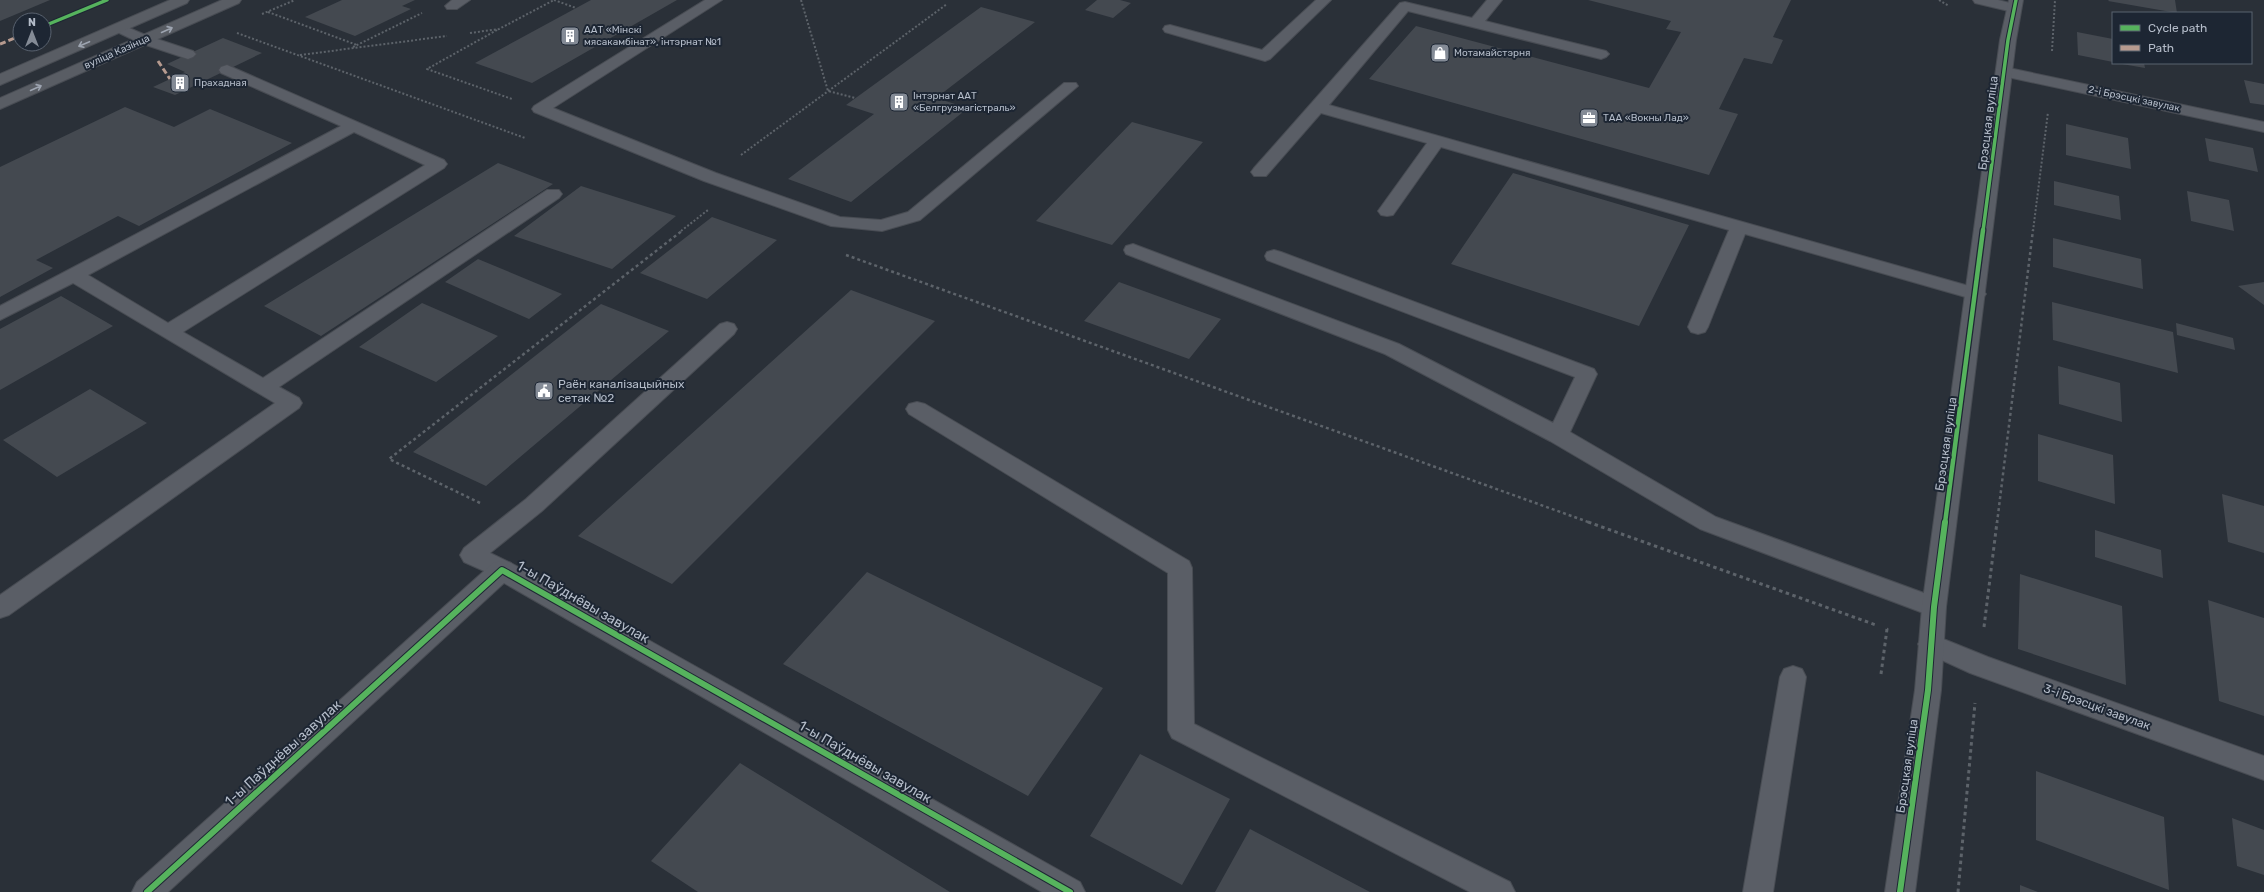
<svg xmlns="http://www.w3.org/2000/svg" width="2264" height="892" font-family="Rubik,sans-serif">
  <style>
    .building { fill: #444950 }
    .lines { fill: none; stroke-linecap: round; stroke-linejoin: round }
    .service-casing { stroke: #484c53; stroke-width: 2 }
    .minor-casing { stroke: #484c53; stroke-width: 2 }
    .tertiary-casing { stroke: #484c53; stroke-width: 2 }
    .secondary-casing { stroke: #484c53; stroke-width: 2 }
    .path-far2 { stroke: #5d636a; stroke-width: 2; stroke-dasharray: 2 2; stroke-linecap: butt }
    .path-far1 { stroke: #5d636a; stroke-width: 2.5; stroke-dasharray: 3 3; stroke-linecap: butt }
    .path { stroke: #5d636a; stroke-width: 3; stroke-dasharray: 3.5 3.5; stroke-linecap: butt }
    .service { fill: #5a5e66; fill-rule: evenodd }
    .minor { fill: #5a5e66; fill-rule: evenodd }
    .tertiary { fill: #5a5e66; fill-rule: evenodd }
    .secondary { fill: #595d64; fill-rule: evenodd }
    .quiet { stroke: #b69a8f; stroke-width: 3; stroke-dasharray: 6 3; stroke-linecap: butt }
    .cycleway-far2-casing { stroke: #1d2633; stroke-width: 5.5 }
    .cycleway-far1-casing { stroke: #1d2633; stroke-width: 7 }
    .cycleway-casing { stroke: #1d2633; stroke-width: 8 }
    .cycleway-far2 { stroke: #56b35d; stroke-width: 3.5 }
    .cycleway-far1 { stroke: #56b35d; stroke-width: 4.5 }
    .cycleway { stroke: #56b35d; stroke-width: 6 }
    .oneway { stroke: #9da4b0 }
    .labels { text-anchor: middle; dominant-baseline: central; stroke-width: 4; stroke-linejoin: round; paint-order: stroke }
    .far-poi-label { font-size: 10px; fill: #b4bcc9; stroke: #1d2633; text-anchor: start }
    .far-street-label { font-size: 10px; fill: #b4bcc9; stroke: #1d2633 }
    .street-label { font-size: 12px; fill: #b4bcc9; stroke: #1d2633 }
    .poi-label { font-size: 12px; fill: #b4bcc9; stroke: #1d2633; text-anchor: start }
    .near-street-label { font-size: 14px; fill: #b4bcc9; stroke: #1d2633 }
  </style>
  <rect width="100%" height="100%" fill="#2a3038"/>
  <path class="building" d="M0,0H50L0,21Z
    M342,0H415L402,6L411,9L355,36L305,17Z
    M591,0H677L532,83L475,63Z
    M1097,0H1120L1131,3L1113,18L1085,10Z
    M1588,0H1791L1773,37L1783,40L1772,64L1744,58L1719,109L1738,114L1709,175L1369,79L1416,26L1649,88L1681,32L1666,29L1671,21Z
    M2109,0H2175L2177,13L2108,1Z
    M981,7L1035,22L936,98L968,108L851,202L788,179L874,114L846,105Z
    M2077,32L2113,39V62L2078,55Z
    M223,38L262,53L175,95L153,87L185,72L167,64Z
    M2122,63H2144L2145,68L2122,64Z
    M2244,80L2264,84V105L2250,103Z
    M125,107L174,127L210,109L292,143L139,226L118,216L36,260L53,268L0,297V167Z
    M1132,122L1203,142L1112,245L1036,221Z
    M2066,124L2128,138L2131,169L2066,155Z
    M2205,138L2253,148L2258,172L2209,161Z
    M498,163L553,184L321,336L264,306Z
    M1513,173L1689,225L1639,326L1451,264Z
    M2054,181L2119,196L2121,220L2054,205Z
    M581,186L676,216L612,269L514,236Z
    M2187,191L2229,200L2234,231L2191,221Z
    M712,217L777,240L707,299L640,273Z
    M2053,238L2141,259L2143,289L2053,267Z
    M478,259L562,294L529,319L445,282Z
    M1119,282L1221,319L1189,359L1084,321Z
    M2264,282V305L2238,286Z
    M851,290L935,321L672,584L578,536Z
    M61,296L113,326L0,390V329Z
    M2052,302L2173,332L2178,373L2053,340Z
    M422,303L498,336L436,382L359,347Z
    M601,304L669,331L486,486L413,452Z
    M2176,323L2233,338L2235,350L2177,335Z
    M2058,366L2120,383L2122,422L2059,404Z
    M90,389L147,423L57,477L3,440Z
    M2038,434L2113,455L2115,504L2038,481Z
    M2222,494L2264,506V553L2228,542Z
    M2095,530L2161,550L2163,578L2095,557Z
    M867,572L1103,688L1028,796L783,664Z
    M2020,574L2122,606L2126,685L2018,649Z
    M2208,600L2264,618V716L2219,701Z
    M1140,754L1230,799L1182,885L1090,836Z
    M740,763L950,892H698L651,861Z
    M2036,771L2164,817L2169,890L2036,840Z
    M2232,818L2264,830V875L2237,866Z
    M1250,829L1370,892H1215Z
    M2020,885L2038,892H2020Z"/>
  <g class="lines">
    <defs>
      <path id="service" d="M452,0H470L457,9H447L445,6Z
        M705,0H722L553,108L716,173L840,217L881,220L908,212L1064,83H1076L1078,86L920,220L882,231L831,226L704,181L534,112L532,109L534,106Z
        M1316,0H1331L1270,59L1265,61L1165,32L1163,29L1165,26L1170,25L1262,50Z
        M1487,0H1502L1485,21L1606,51L1609,54L1606,57L1601,59L1408,11L1329,105L1983,290L1986,294L1983,298L1976,300L1745,234L1708,327L1705,332L1698,334L1691,332L1688,327L1729,230L1441,147L1393,215L1387,216L1381,215L1378,211L1427,143L1321,113L1266,176H1254L1251,172L1254,168L1400,3L1405,2L1472,18Z
        M145,35L193,51L196,54L193,57L188,59L140,43L137,40L140,37Z
        M227,65L444,160L447,164L444,168L183,332L263,378L547,190H559L562,194L559,198L279,387L299,398L302,403L299,408L9,615L0,618V595L275,403L73,283L0,320V306L341,126L221,73L219,70L221,67ZM354,132L425,165L168,323L88,275Z
        M1133,244L1399,344L1553,423L1575,377L1267,260L1265,256L1267,252L1274,250L1281,252L1594,369L1597,374L1570,432L1716,517L1943,600L1946,607L1943,614L1934,617L1700,529L1550,441L1385,354L1126,254L1124,250L1126,246Z
        M727,322L734,324L737,329L734,334L542,511L490,553L511,563L514,570L511,577L502,579L464,562L460,555L464,548L526,499L720,324Z
        M917,402L925,404L1189,561L1192,568L1194,724L1510,882L1515,892H1470L1172,738L1168,730V573L909,414L906,409L909,404Z
        M1793,666L1802,669L1806,677L1773,892H1743L1780,677L1784,669Z"/>
      <path id="minor" d="M1973,0H1998L2018,5L2020,8L2013,12L1975,3Z
        M120,24L150,37L153,40L150,43H140L115,31L113,28L115,25Z
        M2004,67L2264,122V132L1998,75L1996,72L1998,69Z
        M502,561L511,563L1080,882L1085,892H1042L504,583L168,892H132L137,882L493,563Z
        M1931,634L1988,657L2264,756V780L1970,673L1922,651L1918,644L1922,637Z"/>
      <path id="tertiary" d="M2009,0H2023L2016,40L1946,607L1941,690L1915,892H1885L1915,690L1922,607L2000,40Z"/>
      <path id="secondary" d="M170,0H189L187,3L0,85V74Z
        M222,0H241L239,3L0,109V98Z"/>
    </defs>
    <use href="#service" class="service-casing"/>
    <use href="#minor" class="minor-casing"/>
    <use href="#tertiary" class="tertiary-casing"/>
    <use href="#secondary" class="secondary-casing"/>
    <path class="path-far2" d="M554,0L576,8
      M801,0L828,91L855,98
      M1939,0L1949,6
      M268,12L357,45
      M262,14L295,0
      M497,30L427,69L512,99
      M237,33L525,138
      M470,33L499,29L554,0
      M353,47L422,13
      M2052,51L2055,0
      M300,55L447,36
      M741,155L947,4
      M681,231L708,210
      M2033,231L2048,112"/>
    <path class="path-far1" d="M846,255L1591,523
      M480,503L389,459L683,230
      M1997,523L2033,230"/>
    <path class="path" d="M1588,522L1876,625
      M1984,627L1997,522
      M1881,674L1887,629L1885,628
      M1958,892L1975,703"/>
    <use href="#service" class="service"/>
    <use href="#minor" class="minor"/>
    <use href="#tertiary" class="tertiary"/>
    <use href="#secondary" class="secondary"/>
    <path class="quiet" d="M0,44L20,36
      M158,61L170,79"/>
    <defs>
      <path id="cycleway-far2" d="M44,26L107,0
        M1983,231L2008,40L2016,0"/>
      <path id="cycleway-far1" d="M1945,523L1983,230"/>
      <path id="cycleway" d="M147,892L502,570L1070,892
        M1900,892L1928,690L1934,607L1945,522"/>
    </defs>
    <use href="#cycleway-far2" class="cycleway-far2-casing"/>
    <use href="#cycleway-far1" class="cycleway-far1-casing"/>
    <use href="#cycleway" class="cycleway-casing"/>
    <use href="#cycleway-far2" class="cycleway-far2"/>
    <use href="#cycleway-far1" class="cycleway-far1"/>
    <use href="#cycleway" class="cycleway"/>
  </g>
  <defs><path id="oneway-shaft" d="M-6 0H5M1.5-3L5.5 0L1.5 3" fill="none" stroke-width="1.6" stroke-linecap="round" stroke-linejoin="round"/></defs>
  <g class="oneway">
    <use href="#oneway-shaft" transform="translate(167 30) rotate(-24)"/>
    <use href="#oneway-shaft" transform="translate(84 44) rotate(157)"/>
    <use href="#oneway-shaft" transform="translate(36 88) rotate(-24)"/>
  </g>
  <defs>
    <symbol id="building-square" viewBox="-11 -11 22 22"><rect x="-9" y="-9" width="18" height="18" rx="4" fill="#848b96" stroke="#1d2633"/><path d="M-4-6H4V6H1V3H-1V6H-4ZM-2.5-4.3h1.7v1.8h-1.7ZM.8-4.3h1.7v1.8H.8ZM-2.5-1h1.7V.8h-1.7ZM.8-1h1.7V.8H.8Z" fill="#fff"/></symbol>
    <symbol id="shop-square" viewBox="-11 -11 22 22"><rect x="-9" y="-9" width="18" height="18" rx="4" fill="#848b96" stroke="#1d2633"/><path d="M-5-2.5h2.3a2.7 3.5 0 0 1 5.4 0H5L5.5 6h-11ZM-1.5-2.5h3a1.5 2.3 0 0 0-3 0Z" fill="#fff"/></symbol>
    <symbol id="office-square" viewBox="-11 -11 22 22"><rect x="-9" y="-9" width="18" height="18" rx="4" fill="#848b96" stroke="#1d2633"/><path d="M-6-3h4V-5.5h4V-3h4V5H-6ZM-1-4.5V-3h2v-1.5ZM-6 0V1H6V0Z" fill="#fff"/></symbol>
    <symbol id="civic-square" viewBox="-11 -11 22 22"><rect x="-9" y="-9" width="18" height="18" rx="4" fill="#848b96" stroke="#1d2633"/><path d="M-.6-6.5H3V-4.5H.6V-3L4-1V1h2V6H-6V1h2V-1L-.6-3ZM-1.2 2.5V6h2.4V2.5Z" fill="#fff"/></symbol>
  </defs>
  <g fill-rule="evenodd">
    <use href="#building-square" x="559" y="25" width="22" height="22"/>
    <use href="#shop-square" x="1429" y="42" width="22" height="22"/>
    <use href="#building-square" x="169" y="72" width="22" height="22"/>
    <use href="#building-square" x="888" y="91" width="22" height="22"/>
    <use href="#office-square" x="1578" y="107" width="22" height="22"/>
    <use href="#civic-square" x="533" y="380" width="22" height="22"/>
  </g>
  <g class="labels">
    <g class="far-poi-label">
      <text x="584" y="30">ААТ «Мінскі<tspan x="584" dy="12">мясакамбінат», інтэрнат №1</tspan></text>
      <text x="1454" y="53">Мотамайстэрня</text>
      <text x="194" y="83">Прахадная</text>
      <text x="913" y="96">Інтэрнат ААТ<tspan x="913" dy="12">«Белгрузмагістраль»</tspan></text>
      <text x="1603" y="118">ТАА «Вокны Лад»</text>
    </g>
    <g class="far-street-label">
      <text transform="translate(117 52) rotate(-24)">вуліца Казінца</text>
      <text transform="translate(2134 99) rotate(12)">2-і Брэсцкі завулак</text>
    </g>
    <g class="street-label">
      <text transform="translate(1988 123) rotate(-83)">Брэсцкая вуліца</text>
      <text transform="translate(1946 444) rotate(-82)">Брэсцкая вуліца</text>
      <text transform="translate(2097 707) rotate(20)">3-і Брэсцкі завулак</text>
      <text transform="translate(1907 766) rotate(-82)">Брэсцкая вуліца</text>
    </g>
    <g class="poi-label">
      <text x="558" y="384">Раён каналізацыйных<tspan x="558" dy="14">сетак №2</tspan></text>
    </g>
    <g class="near-street-label">
      <text transform="translate(583 602) rotate(30)">1-ы Паўднёвы завулак</text>
      <text transform="translate(283 753) rotate(-42)">1-ы Паўднёвы завулак</text>
      <text transform="translate(865 762) rotate(30)">1-ы Паўднёвы завулак</text>
    </g>
  </g>
  <rect x="2112" y="12" width="140" height="52" fill="#1d2633" stroke="#59626f"/>
  <rect x="2120" y="25" width="20" height="6" fill="#56b35d" stroke="#59626f"/>
  <text x="2148" y="32" font-size="12" fill="#b4bcc9">Cycle path</text>
  <rect x="2120" y="45" width="20" height="6" fill="#b69a8f" stroke="#59626f"/>
  <text x="2148" y="52" font-size="12" fill="#b4bcc9">Path</text>
  <g transform="translate(32 32)"><circle r="19" fill="#1d2633" stroke="#59626f"/>
  <path d="M0-3L7 15L0 10L-7 15Z" fill="#848b96"/>
  <text y="-6" font-size="11" font-weight="bold" text-anchor="middle" fill="#b4bcc9">N</text>
  </g>
</svg>
